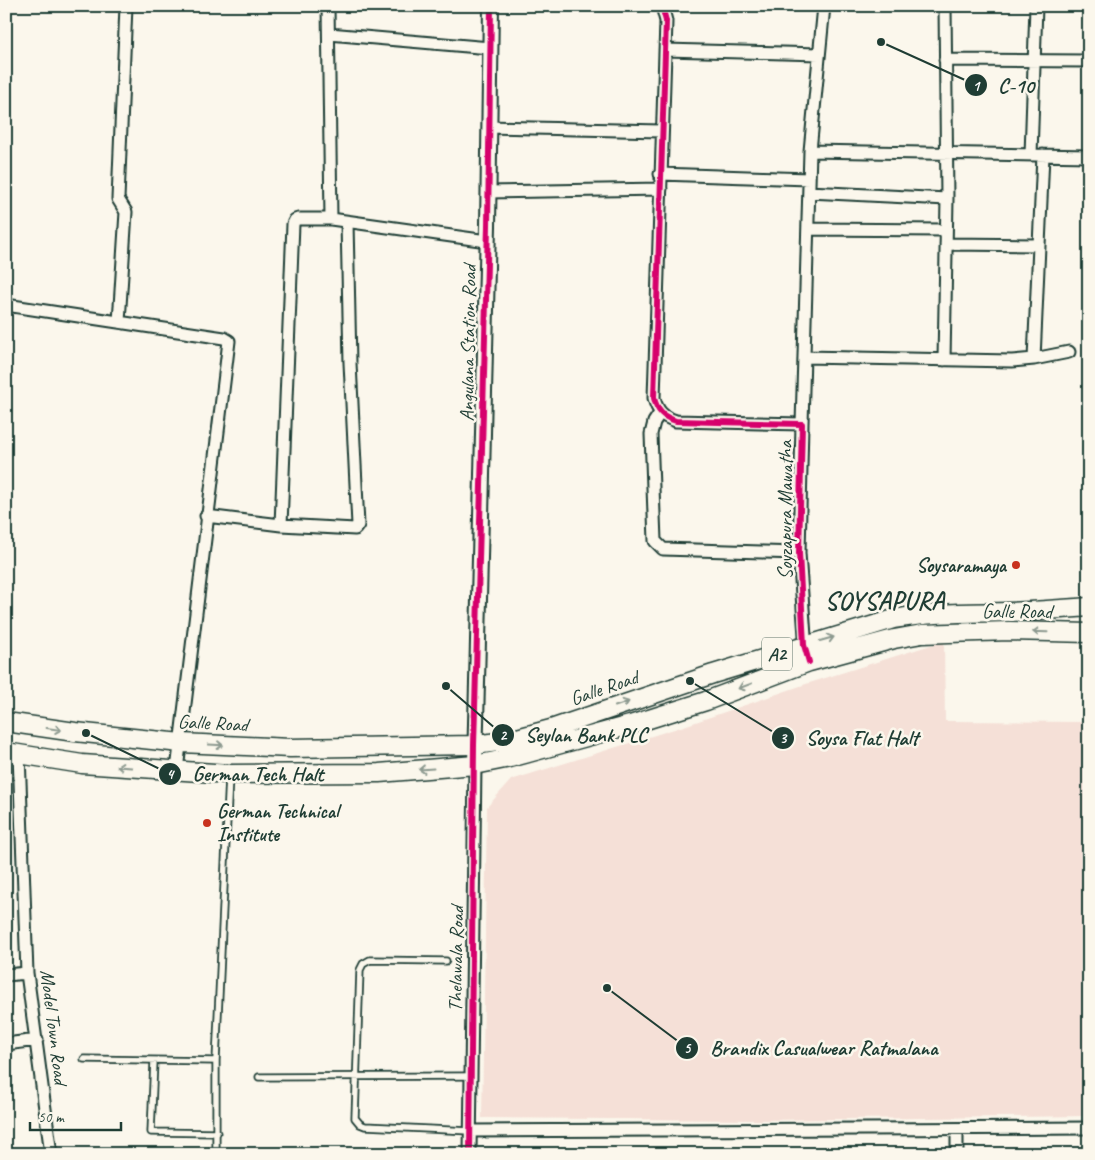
<svg xmlns="http://www.w3.org/2000/svg" width="1095" height="1160" font-family="Caveat,sans-serif">
  <style>
    .built { fill: #f5e0d7 }
    .lines { fill: none; stroke-linecap: round; stroke-linejoin: round }
    .service-casing { stroke: #1f3d34; stroke-width: 9 }
    .minor-casing { stroke: #1f3d34; stroke-width: 15 }
    .tertiary-casing { stroke: #1f3d34; stroke-width: 18 }
    .trunk-casing { stroke: #1f3d34; stroke-width: 21 }
    .service { stroke: #fbf7ec; stroke-width: 5.5 }
    .minor { stroke: #fbf7ec; stroke-width: 11 }
    .tertiary { stroke: #fbf7ec; stroke-width: 14 }
    .trunk { stroke: #fbf7ec; stroke-width: 18 }
    .cycleway-casing { stroke: #fbf7ec; stroke-width: 9 }
    .cycleway { stroke: #d6006c; stroke-width: 6 }
    .oneway { stroke: #8d9a90 }
    .poi-dot { fill: #c8321e; stroke: #fbf7ec; stroke-width: 2 }
    .labels { text-anchor: middle; dominant-baseline: central; stroke-width: 5; stroke-linejoin: round; paint-order: stroke }
    .shield { fill: #fbf7ec; stroke: #61756b; stroke-width: 1 }
    .shield-label { font-size: 19px; font-weight: bold; fill: #1f3d34 }
    .street-label { font-size: 20px; fill: #1f3d34; stroke: #fbf7ec }
    .poi-label { font-size: 20px; font-weight: bold; fill: #1f3d34; stroke: #fbf7ec; text-anchor: end }
    .district-label { font-size: 25px; font-weight: bold; letter-spacing: 1px; fill: #1f3d34; stroke: #fbf7ec }
    .leader { fill: none; stroke: #1f3d34; stroke-width: 2 }
    .callout-dot { fill: #1f3d34; stroke: #fbf7ec; stroke-width: 2 }
    .mark-label { font-size: 15px; text-anchor: middle; font-weight: bold; fill: #fff }
    .callout-label { font-size: 21px; text-anchor: middle; font-weight: bold; fill: #1f3d34; stroke: #fbf7ec; stroke-width: 5; stroke-linejoin: round; paint-order: stroke }
  </style>
  <rect width="100%" height="100%" fill="#fbf7ec"/>
  <filter id="ink" filterUnits="userSpaceOnUse"><feTurbulence type="fractalNoise" baseFrequency=".02" numOctaves="2"/><feDisplacementMap in="SourceGraphic" scale="10" xChannelSelector="R" yChannelSelector="G"/><feConvolveMatrix kernelMatrix="1 2 1 2 8 2 1 2 1" color-interpolation-filters="sRGB"/></filter>
  <g filter="url(#ink)">
    <path class="built" d="M944,641L945,721L1089,722V1116L762,1120L482,1118L487,807L511,780L684,726L806,684Z"/>
    <g class="lines">
      <defs>
        <path id="service" d="M446,961L370,960L363,964L360,970L355,1118L360,1124L365,1126L470,1131
          M84,1059L216,1061
          M154,1061L151,1132L217,1133
          M259,1077L471,1076
          M216,1154V1061L229,776"/>
        <path id="minor" d="M328,6L331,219
          M662,6L666,21L654,398C657,411 663,417 676,421L802,424L799,553L806,650
          M329,34L490,48
          M665,50L819,54
          M945,60L1089,61
          M489,127L661,131
          M810,151L1089,156
          M1031,155L1036,6
          M660,174L809,179
          M488,192L661,189
          M809,192L947,199
          M808,229L946,230
          M946,244L1039,245
          M6,305L224,338L229,341L177,770
          M119,322L126,212L118,199L126,6
          M804,357L1012,361L1034,359L1069,352
          M1034,359L1043,155
          M944,360L947,199L945,6
          M660,413L654,422L651,434L655,541L663,549L799,553
          M802,424L810,151L824,6
          M206,516L281,525L355,529L358,525L350,363L347,222
          M281,525L293,224L295,220L298,219H331L487,241
          M19,754L27,973L51,1154
          M6,975L27,973
          M6,1044L37,1040
          M470,1131L1089,1128
          M470,1154L475,765
          M957,1154V1129"/>
        <path id="tertiary" d="M475,765L488,226L491,6"/>
        <path id="trunk" d="M6,722L75,732L181,743L290,748L474,745L506,741L551,729L713,674L894,619C934,612 968,613 1008,612C1035,611 1062,609 1089,607
          M6,752L82,764L229,774L379,773L475,765L510,758L630,725L706,701L809,662L894,639L922,634L949,633L1009,631L1089,633"/>
      </defs>
      <use href="#service" class="service-casing"/>
      <use href="#minor" class="minor-casing"/>
      <use href="#tertiary" class="tertiary-casing"/>
      <use href="#trunk" class="trunk-casing"/>
      <use href="#service" class="service"/>
      <use href="#minor" class="minor"/>
      <use href="#tertiary" class="tertiary"/>
      <use href="#trunk" class="trunk"/>
      <defs>
        <path id="cycleway" d="M662,6L666,21L654,398C657,411 663,417 676,421L802,424L799,553L804,645L809,662
          M470,1154L474,745L488,226L491,6"/>
      </defs>
      <use href="#cycleway" class="cycleway-casing"/>
      <use href="#cycleway" class="cycleway"/>
    </g>
    <defs><path id="oneway-shaft" d="M-6 0H5M1.5-3L5.5 0L1.5 3" fill="none" stroke-width="1.6" stroke-linecap="round" stroke-linejoin="round" transform="scale(1.25)"/></defs>
    <g class="oneway">
      <use href="#oneway-shaft" transform="translate(1040 632) rotate(-178)"/>
      <use href="#oneway-shaft" transform="translate(827 639) rotate(-16)"/>
      <use href="#oneway-shaft" transform="translate(745 686) rotate(159)"/>
      <use href="#oneway-shaft" transform="translate(622 704) rotate(-19)"/>
      <use href="#oneway-shaft" transform="translate(54 729) rotate(8)"/>
      <use href="#oneway-shaft" transform="translate(216 745) rotate(3)"/>
      <use href="#oneway-shaft" transform="translate(124 767) rotate(-176)"/>
      <use href="#oneway-shaft" transform="translate(426 769) rotate(176)"/>
    </g>
  </g>
  <g class="poi-dot">
    <circle cx="1016" cy="565" r="5"/>
    <circle cx="207" cy="823" r="5"/>
  </g>
  <g class="labels">
    <rect class="shield" x="762" y="637.5" width="30" height="33" rx="4"/>
    <g class="shield-label">
      <text x="777" y="654">A2</text>
    </g>
    <g class="street-label">
      <text transform="translate(468 343) rotate(-89)">Angulana Station Road</text>
      <text transform="translate(785 510) rotate(-90)">Soyzapura Mawatha</text>
      <text x="1017" y="611">Galle Road</text>
      <text transform="translate(604 688) rotate(-19)">Galle Road</text>
      <text transform="translate(213 723) rotate(3)">Galle Road</text>
      <text transform="translate(456 959) rotate(-89)">Thelawala Road</text>
      <text transform="translate(54 1027) rotate(83)">Model Town Road</text>
    </g>
    <g class="poi-label">
      <text x="1006" y="565">Soysaramaya</text>
      <text x="217" y="811" text-anchor="start">German Technical<tspan x="217" dy="23">Institute</tspan></text>
    </g>
    <g class="district-label">
      <text x="885" y="601">SOYSAPURA</text>
    </g>
  </g>
  <path class="leader" d="M881 42L976 85M446 686L503 735M690 681L783 738M86 733L170 774M607 988L687 1048"/>
  <g class="callout-dot">
    <circle cx="881" cy="42" r="5"/>
    <circle cx="446" cy="686" r="5"/>
    <circle cx="690" cy="681" r="5"/>
    <circle cx="86" cy="733" r="5"/>
    <circle cx="607" cy="988" r="5"/>
    <circle cx="976" cy="85" r="12"/>
    <circle cx="503" cy="735" r="12"/>
    <circle cx="783" cy="738" r="12"/>
    <circle cx="170" cy="774" r="12"/>
    <circle cx="687" cy="1048" r="12"/>
  </g>
  <g class="mark-label">
    <text x="976" y="91">1</text>
    <text x="503" y="740">2</text>
    <text x="783" y="743">3</text>
    <text x="170" y="779">4</text>
    <text x="687" y="1053">5</text>
  </g>
  <g class="callout-label">
    <text x="1016" y="93">C-10</text>
    <text x="586" y="742">Seylan Bank PLC</text>
    <text x="862" y="745">Soysa Flat Halt</text>
    <text x="258" y="781">German Tech Halt</text>
    <text x="824" y="1055">Brandix Casualwear Ratmalana</text>
  </g>
  <rect width="1095" height="1160" fill="none" stroke="#fbf7ec" stroke-width="25"/>
  <rect x="12" y="12" width="1070" height="1135" fill="none" stroke="#1f3d34" stroke-width="2" filter="url(#ink)"/>
  <path d="M30 1122v8h91v-8" fill="none" stroke="#1f3d34" stroke-width="2.5"/>
  <text x="38" y="1122" font-size="15" fill="#1f3d34" stroke="#fbf7ec" stroke-width="4" paint-order="stroke">50 m</text>
</svg>
